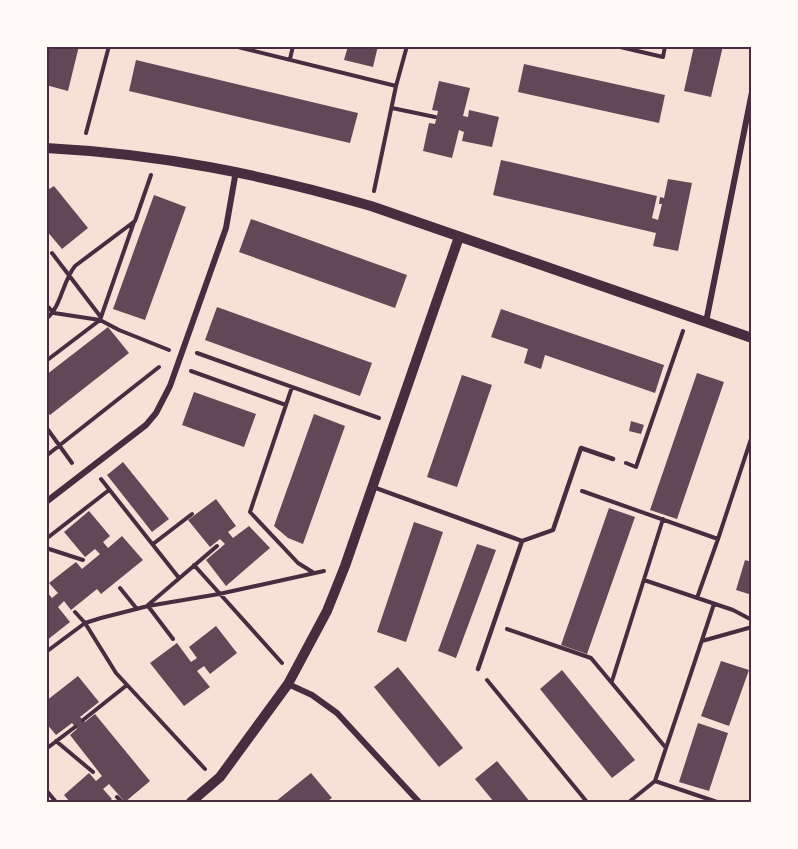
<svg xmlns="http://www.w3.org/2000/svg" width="798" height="849" font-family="Karla,sans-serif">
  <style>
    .building { fill: #644757 }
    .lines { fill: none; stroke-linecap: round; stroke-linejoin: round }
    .path { stroke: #4a2c40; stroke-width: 4 }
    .service { stroke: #4a2c40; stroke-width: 4.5 }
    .minor { stroke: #4a2c40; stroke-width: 6 }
    .tertiary { stroke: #4a2c40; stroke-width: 10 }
    .neatline { fill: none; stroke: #4a2c40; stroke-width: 2 }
  </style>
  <rect width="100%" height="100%" fill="#f7e1d7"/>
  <path class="building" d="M46,46H79L68,91L46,85Z
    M348,46H378L373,67L344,60Z
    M694,46H723L711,97L684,91Z
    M136,60L358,113L350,143L129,91Z
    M524,64L665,95L659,123L518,92Z
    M439,81L470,88L463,116L468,117L469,110L499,117L492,147L462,141L464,132L459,130L452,158L423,151L429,123L435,124L438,111L432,110Z
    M501,160L657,196L652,218L658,220L662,204H659L660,197L664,198L668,179L692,183L678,251L653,246L656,233L493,195Z
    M54,186L88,228L62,249L46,230V191Z
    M154,195L186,207L145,320L113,309Z
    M251,219L407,275L395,308L239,252Z
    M217,307L372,363L360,396L205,340Z
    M501,309L664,365L655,393L545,355L541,369L524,363L528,349L491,337Z
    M108,327L129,353L50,415L46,410V375Z
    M697,373L724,382L677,519L650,510Z
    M462,375L492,385L457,487L427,477Z
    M194,392L256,414L244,447L182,425Z
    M314,414L345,426L303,544L288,538L274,526Z
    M631,421L644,425L641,434L629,431Z
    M123,462L169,519L152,532L107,475Z
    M216,499L236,526L228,532L233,538L249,526L270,548L226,586L206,560L225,544L220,539L210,547L188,520Z
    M609,508L635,517L587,654L561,645Z
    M89,511L110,536L103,542L108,548L122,536L143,560L101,594L97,589L71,610L64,601L58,607L70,622L46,641V591L52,598L58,593L49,583L76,562L82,569L100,554L95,549L85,557L64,532Z
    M414,522L443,532L406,642L377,632Z
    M477,544L496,550L456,658L438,651Z
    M745,560L752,562V595L736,590Z
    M216,626L237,653L210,674L204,666L197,671L210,687L184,706L150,663L177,643L191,662L197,658L189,647Z
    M721,661L749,670L729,726L701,716Z
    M398,667L463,748L439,767L374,687Z
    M562,670L635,760L612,778L540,689Z
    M78,676L99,702L80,717L85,722L95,714L150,781L125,802L109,784L103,789L112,799L108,802H70L64,795L89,773L96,781L102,776L70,735L77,729L72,723L56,735L46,723V701Z
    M698,723L728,733L709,791L679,782Z
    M497,761L515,783L530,802H494L475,779Z
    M311,773L332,798L326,802H275Z"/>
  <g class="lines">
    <path class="path" d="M234,46L396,86
      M616,46L663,57L665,46
      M290,59L293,46
      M392,108L435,117
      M86,133L109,46
      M374,191L396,86L407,46
      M52,253L100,316
      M46,305L54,313L100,320L119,330L169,350
      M46,319C62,306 62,282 75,266L135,221L151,175
      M197,353L379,418
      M46,361L100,320L134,222
      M191,371L286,405
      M292,387L250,512L298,563L314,573
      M46,427L72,463
      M46,456L159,367
      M626,463L636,467L683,331
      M101,479L179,578
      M582,491L718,539L697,598
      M46,539L109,490
      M718,539L752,436
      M153,544L192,514
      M46,548L83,560
      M194,565L282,663
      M644,580L733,610L752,620
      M120,588L137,609
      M148,605L217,546
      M148,606L173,639
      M75,612L85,623L116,673L205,769
      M507,629L591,658L666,748
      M702,641L752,627
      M46,652L85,623L101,618L148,606L219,594L324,571
      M487,680L587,802
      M612,681L663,519
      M83,720L127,685
      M56,741L93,772
      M46,749L75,727
      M655,781L714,604
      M655,781L717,802
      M46,790L56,802
      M117,797L122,802
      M629,802L655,781"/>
    <path class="service" d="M373,487L522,541L553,530L581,448L613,459
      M478,669L522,541"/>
    <path class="minor" d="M706,322L752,92
      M46,502L146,425L156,413L170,386L226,228L236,171
      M288,684L312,695L337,713L419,802"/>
    <path class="tertiary" d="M46,148C161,154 261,174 371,206L752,338
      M191,802L220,777L288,684L327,611L345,566L459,237"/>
  </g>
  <rect width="798" height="849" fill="none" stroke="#fffaf5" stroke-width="96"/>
  <rect x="48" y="48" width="702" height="753" class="neatline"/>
</svg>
